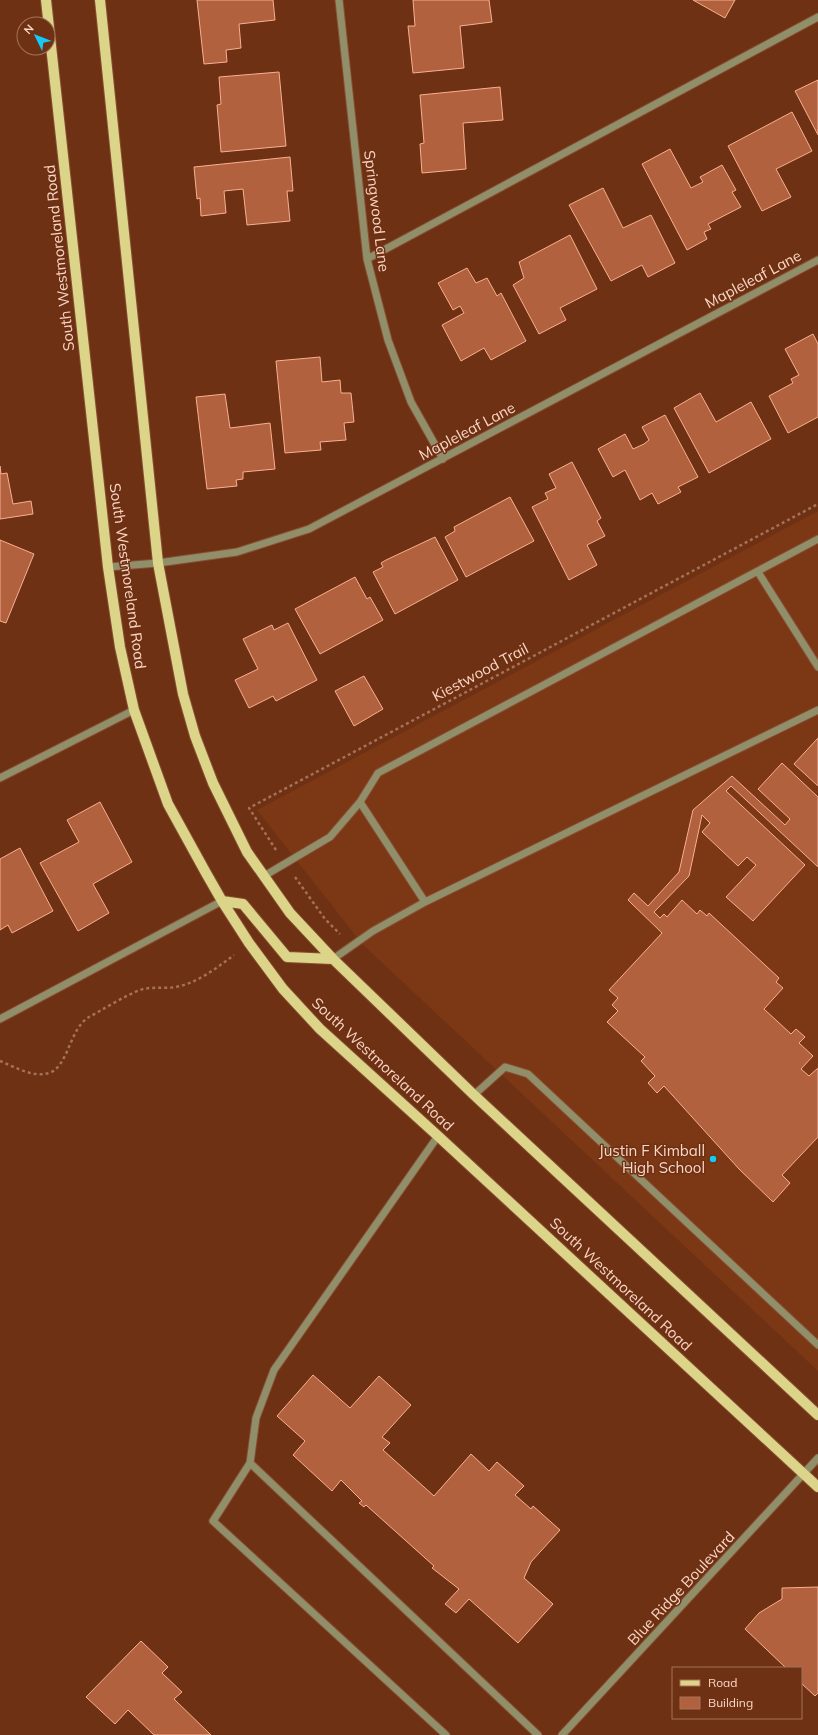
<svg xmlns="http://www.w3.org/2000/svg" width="818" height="1735" font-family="Mulish,sans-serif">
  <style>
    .built { fill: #7c3715 }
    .building { fill: #b1613e; stroke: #f9b091 }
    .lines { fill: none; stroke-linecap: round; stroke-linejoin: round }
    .minor-casing { stroke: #874f33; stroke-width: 9 }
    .major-casing { stroke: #874f33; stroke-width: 12 }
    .path { stroke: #a57158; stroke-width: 2.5; stroke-dasharray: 3 3; stroke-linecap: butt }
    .minor { stroke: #918e6a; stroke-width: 7 }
    .major { stroke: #dcd589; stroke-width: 10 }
    .poi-dot { fill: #14cafb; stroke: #6e3113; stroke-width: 1.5 }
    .labels { text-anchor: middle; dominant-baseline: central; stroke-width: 3; stroke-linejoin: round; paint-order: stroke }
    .street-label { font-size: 15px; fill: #fbd5c5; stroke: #6e3113 }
    .poi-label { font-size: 15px; fill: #fbd5c5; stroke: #6e3113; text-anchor: end }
  </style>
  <rect width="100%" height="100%" fill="#6e3113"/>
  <path class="built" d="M818,511V1371L362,944L257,810Z"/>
  <path class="building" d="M197,0H273L275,20L239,24L241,48L226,50L227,62L204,64Z
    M413,0H489L492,22L460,26L464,68L413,73L408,26H415Z
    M693,0H735L725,18Z
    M279,72L286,146L221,152L217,105L221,104L219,77Z
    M818,80V135L795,91Z
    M500,87L503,120L463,123L466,169L422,173L420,144L424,143L420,95Z
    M792,112L812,151L776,169L791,197L762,211L728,146Z
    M670,149L691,188L703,182L700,177L722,165L736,190L732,192L741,207L708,224L711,229L704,232L707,239L687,250L642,164Z
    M290,157L293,191H287L290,221L247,225L243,189L224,191L226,213L201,216L200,198L197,199L194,167Z
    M603,188L623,228L651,215L675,263L648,277L642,265L611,281L569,205Z
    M570,235L597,289L560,308L566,320L539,334L513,285L524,278L519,262Z
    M467,268L476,283L487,278L497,296L501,293L526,341L491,360L484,348L461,361L442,325L464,313L460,306L453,310L438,283Z
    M813,334L818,344V417L788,433L769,396L793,383L791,379L799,375L785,349Z
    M320,357L322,382L340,380L341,393H351L354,422L344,423L346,440L320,442L321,450L285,453L276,361Z
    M700,393L716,422L751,402L771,439L709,473L674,408Z
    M225,394L230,428L270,423L275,469L243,472V479L236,480L237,486L207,489L196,397Z
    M665,415L698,477L678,487L681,492L658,504L652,493L640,500L625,470L613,477L598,449L625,434L633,449L644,444L649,440L642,427Z
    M572,462L601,518L597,521L605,536L587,545L597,565L569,580L532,507L548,499L545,493L556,488L549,474Z
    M0,466L1,474L7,473L13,504L31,501L33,514L0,519Z
    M510,497L534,541L466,577L445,537L455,531L454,527Z
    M435,537L458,580L395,614L373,572L383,567L381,563L386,560Z
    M0,540L34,554L6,623L0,621Z
    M355,577L367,599L370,597L383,620L320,654L295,609Z
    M288,623L317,680L276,701L273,696L249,708L235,680L258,669L243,639L272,625L274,630Z
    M364,676L383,709L354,726L335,691Z
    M818,738V786L794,764Z
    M782,763L818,797V867L731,786L726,791L805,865L753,921L726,897L756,865L747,857L738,866L702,832L710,823L702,815L689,876L654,912L660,918L664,914L667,917L682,900L697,914L700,910L707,916L709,913L779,978L776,982L783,988L764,1009L791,1034L796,1029L805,1037L799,1043L813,1056L801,1069L809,1076L818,1068V1137L782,1175L790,1183L773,1202L739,1169L664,1086L657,1093L648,1083L655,1076L641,1061L645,1057L607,1022L618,1011L612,1005L618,998L609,990L662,933L628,900L634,893L648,906L679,872L693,810L732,776L785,825L790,819L758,789Z
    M100,802L132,862L93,884L109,913L78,931L40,863L79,842L67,820Z
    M20,848L53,911L12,933L8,925L0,930V859Z
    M313,1375L350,1408L379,1376L411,1405L382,1437L390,1443L383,1450L434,1496L471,1454L489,1471L497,1462L524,1486L515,1495L531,1509L533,1506L560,1530L531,1562L524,1578L553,1604L518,1643L469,1599L456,1613L445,1604L459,1589L432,1568L434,1566L366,1505L364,1507L359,1503L362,1501L341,1480L332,1491L293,1455L305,1441L277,1416Z
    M818,1587V1693L815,1696L801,1683V1668H786L745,1629L759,1613L782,1599V1588Z
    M141,1641L168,1667L162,1673L182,1692L174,1699L211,1735H154L128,1710L115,1724L86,1697Z"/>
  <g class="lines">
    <defs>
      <path id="minor" d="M339,0L367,259L388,340L411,402L443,459
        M367,259L818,17
        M108,567L158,563L237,552L309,529L818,260
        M758,572L818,667
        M0,778L134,710
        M360,802L425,902
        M264,876L330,837L360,802L378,773L818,539
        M333,959L373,931L425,902L818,710
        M0,1019L222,901
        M474,1095L505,1067L528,1074L818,1345
        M250,1463L256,1418L274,1370L438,1136
        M446,1735L213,1521L250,1463L538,1735
        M562,1735L818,1458"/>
      <path id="major" d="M46,0L108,567L120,647L134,710L168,804L206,873L222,901L249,943L283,989L320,1029L438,1136L818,1487
        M100,0L158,563L183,694L195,736L213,783L247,852L290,913L333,959L474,1095L818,1415
        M222,901L243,904L287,957L333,959"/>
    </defs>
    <use href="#minor" class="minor-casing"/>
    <use href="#major" class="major-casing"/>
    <path class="path" d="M276,850L249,808L818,504
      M295,877L325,919L340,934
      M0,1061C15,1067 33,1078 49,1073C69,1066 69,1029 89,1017C102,1010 126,995 140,990C152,986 164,989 176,987C197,983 217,968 234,955"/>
    <use href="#minor" class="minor"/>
    <use href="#major" class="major"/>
  </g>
  <circle class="poi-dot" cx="713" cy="1159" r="4"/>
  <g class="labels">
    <g class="street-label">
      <text transform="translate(377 211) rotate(83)">Springwood Lane</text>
      <text transform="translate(59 258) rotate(-96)">South Westmoreland Road</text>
      <text transform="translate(753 279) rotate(-28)">Mapleleaf Lane</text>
      <text transform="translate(467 431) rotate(-28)">Mapleleaf Lane</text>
      <text transform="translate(128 576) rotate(82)">South Westmoreland Road</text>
      <text transform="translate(480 672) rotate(-28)">Kiestwood Trail</text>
      <text transform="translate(383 1064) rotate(43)">South Westmoreland Road</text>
      <text transform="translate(621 1284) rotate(43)">South Westmoreland Road</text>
      <text transform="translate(681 1588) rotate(-47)">Blue Ridge Boulevard</text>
    </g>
    <g class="poi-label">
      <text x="705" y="1150">Justin F Kimball<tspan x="705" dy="17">High School</tspan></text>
    </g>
  </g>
  <rect x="672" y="1667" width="130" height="52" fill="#6e3113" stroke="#a6735a"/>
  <rect x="680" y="1680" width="20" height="6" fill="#dcd589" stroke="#a6735a"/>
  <text x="708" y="1687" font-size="12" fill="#fbd5c5">Road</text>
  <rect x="680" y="1697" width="20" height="12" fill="#b1613e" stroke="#a6735a"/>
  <text x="708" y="1707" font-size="12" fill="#fbd5c5">Building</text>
  <g transform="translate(36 36) rotate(313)"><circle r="19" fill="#6e3113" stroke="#a6735a"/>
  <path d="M0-3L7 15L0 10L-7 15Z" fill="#14cafb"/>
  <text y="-6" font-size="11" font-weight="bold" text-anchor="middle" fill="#fbd5c5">N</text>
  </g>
</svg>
